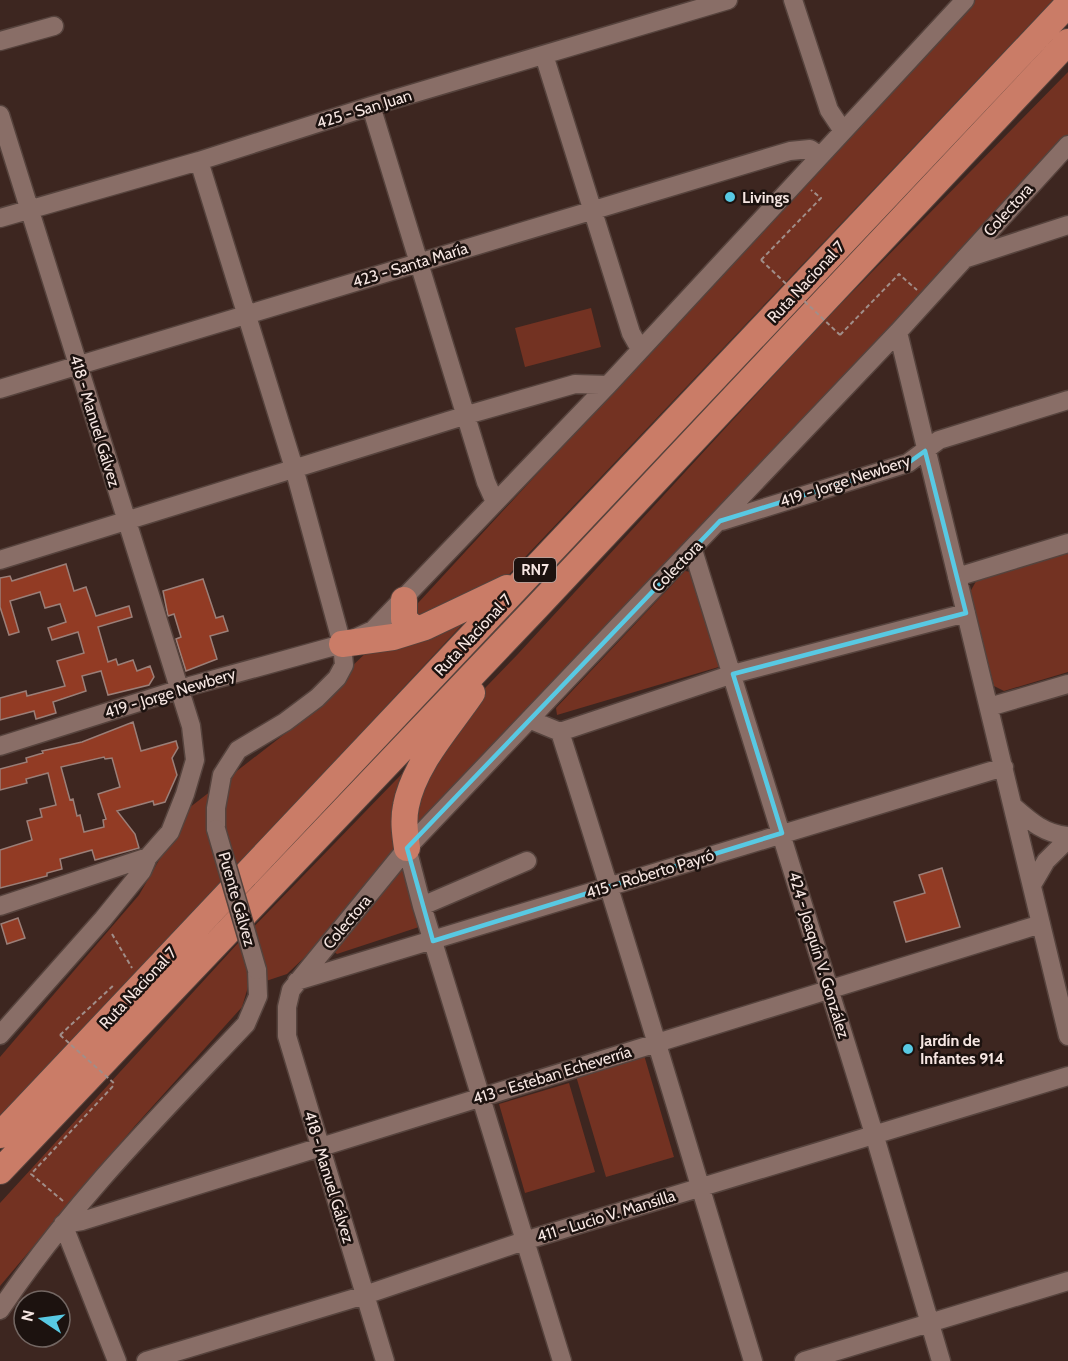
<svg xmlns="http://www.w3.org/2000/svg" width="1068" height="1361" font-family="Cabin,sans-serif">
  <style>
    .green { fill: #733222 }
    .building { fill: #923b24; stroke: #9b7f78; stroke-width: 1.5; fill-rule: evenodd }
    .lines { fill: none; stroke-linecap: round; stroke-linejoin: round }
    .minor-casing { stroke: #56433d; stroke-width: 21 }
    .highway-casing { stroke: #56433d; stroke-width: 28 }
    .path { stroke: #a18e89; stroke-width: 2; stroke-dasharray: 4.5 3; stroke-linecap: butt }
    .minor { stroke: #896e67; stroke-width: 18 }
    .highway { stroke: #ca7c67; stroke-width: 26 }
    .minor-bridge-casing { stroke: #56433d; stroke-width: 21; stroke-linecap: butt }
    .path-bridge { stroke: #a18e89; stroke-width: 2; stroke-dasharray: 4.5 3; stroke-linecap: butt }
    .minor-bridge { stroke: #896e67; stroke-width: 18 }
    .marked { fill: none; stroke: #58c9e3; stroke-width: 4.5; stroke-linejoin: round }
    .poi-dot { fill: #58c9e3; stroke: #1c120f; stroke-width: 2 }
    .labels { text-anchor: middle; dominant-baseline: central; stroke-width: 5; stroke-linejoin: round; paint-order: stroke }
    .shield { fill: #1c120f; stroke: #b5a6a3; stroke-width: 1.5 }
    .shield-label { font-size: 15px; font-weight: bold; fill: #f6e6e2 }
    .street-label { font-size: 16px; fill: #f6e6e2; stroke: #1c120f }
    .poi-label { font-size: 16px; font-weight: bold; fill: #f6e6e2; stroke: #1c120f; text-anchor: start }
  </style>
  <rect width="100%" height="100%" fill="#3d2620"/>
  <path class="green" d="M974,0H1053L528,554L0,1120V1057L139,895L189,808L322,705L348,670L418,603Z
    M1068,72V139L328,935L287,974L248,987L242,1007L134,1127L0,1286V1203L239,942L518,654L820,325Z
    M591,308L601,347L525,367L515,328Z
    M1068,549V672L1004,691L994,686L970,592L979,576Z
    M685,571L691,572L722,666L557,715L556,708Z
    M398,869L405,870L422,926L343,952L337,954L332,950Z
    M644,1055L674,1157L606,1177L576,1076Z
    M569,1083L595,1172L525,1193L499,1104Z"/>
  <path class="building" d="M66,564L74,591L86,587L96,616L129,606L132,617L98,627L108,662L116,659L118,665L133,660L137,671L150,666L154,677L149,685L108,695L101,671L82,676L86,691L53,702L56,713L36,719L34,711L0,720V698L26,691L27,696L65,686L57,661L84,653L78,632L52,640L48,628L66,622L60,604L45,608L40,592L10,601L19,632L9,635L0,607V578L10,576L12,581Z
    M203,579L216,618L223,616L228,631L210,636L217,659L186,671L176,639L181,637L174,614L168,616L163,591Z
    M133,722L141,751L176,741L178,748L172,758L177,775L165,802L154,805L153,801L117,811L135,834L139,848L95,860L92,850L60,859L62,869L47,873V876L0,888V850L32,840L27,821L42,817L40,809L56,805L48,773L26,779L27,783L0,790V769L27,762L26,758L43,753L42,751L82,742ZM104,757L105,759L112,758L120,787L98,794L106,819L103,820L104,827L84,832L80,815L77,816L73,799L70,800L61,767Z
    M942,868L960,927L906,942L894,902L925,893L919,875Z
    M18,918L25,938L7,944L1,924Z"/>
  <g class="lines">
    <defs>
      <path id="minor" d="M793,0L829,110L843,131
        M0,41L54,26
        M544,55L631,333L640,349
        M371,106L486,482L495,502
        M0,115L191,726L195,760L185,794L170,832L148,857L142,871L103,919L0,1035
        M199,161L294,468L342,644L344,665L337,678L317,698L285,722L238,750L222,775L216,808V829
        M0,218L199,161L371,106L728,0
        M964,259L1068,225
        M898,332L1068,1036
        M0,389L790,151L810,149L819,155
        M722,521L908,463L939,440L1068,400
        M693,550L875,1137L941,1361
        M0,560L467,415L575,384L608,385
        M957,577L1068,543
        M989,707L1068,684
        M531,720L560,732C627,940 689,1151 753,1361
        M560,732L733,674L966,613
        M0,746L190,686L342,644L373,630L608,385L965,0
        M1014,807C1031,822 1045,834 1068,836
        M407,848L422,906L562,1361
        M1032,885L1046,861L1068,839
        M0,906L148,857
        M422,906L527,861
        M297,981L1004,767
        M63,1224L82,1221L1041,924
        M63,1224L117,1361
        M0,1310C72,1203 158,1117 246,1024L258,996L257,970
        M146,1361L365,1295L524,1241L1068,1076
        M385,1361L287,1036V1007L291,990L407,848L898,332L1068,145
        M804,1361L1068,1281"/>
      <path id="highway" d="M404,600V619L415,629
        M342,644L393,637L425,627L507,588
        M407,848C405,834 403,820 406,806C414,764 449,727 472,693
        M0,1135L1068,4
        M0,1171L536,608L1068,42"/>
    </defs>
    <use href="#minor" class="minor-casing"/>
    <use href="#highway" class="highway-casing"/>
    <path class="path" d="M761,260L821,198L811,190
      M840,335L899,274L917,290
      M112,934L132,968
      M60,1035L115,984
      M63,1201L31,1174L115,1084"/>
    <use href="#minor" class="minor"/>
    <use href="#highway" class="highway"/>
    <defs>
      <path id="minor-bridge" d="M216,829L257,970"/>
    </defs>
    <use href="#minor-bridge" class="minor-bridge-casing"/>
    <path class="path-bridge" d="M761,260L840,335
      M60,1035L115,1084"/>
    <use href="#minor-bridge" class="minor-bridge"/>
  </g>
  <path class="marked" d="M925,451L966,613L733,674L782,833L433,941L407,848L720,521L908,463Z"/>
  <g class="poi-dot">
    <circle cx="730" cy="197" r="6"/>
    <circle cx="908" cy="1049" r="6"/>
  </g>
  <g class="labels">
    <rect class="shield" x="514" y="558" width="42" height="24" rx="4.5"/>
    <g class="shield-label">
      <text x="535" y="570">RN7</text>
    </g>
    <g class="street-label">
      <text transform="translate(364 109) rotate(-17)">425 - San Juan</text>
      <text transform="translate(1008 210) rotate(-48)">Colectora</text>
      <text transform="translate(410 265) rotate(-17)">423 - Santa María</text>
      <text transform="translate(806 282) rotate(-47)">Ruta Nacional 7</text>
      <text transform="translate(95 421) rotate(73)">418 - Manuel Gálvez</text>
      <text transform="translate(845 481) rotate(-18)">419 - Jorge Newbery</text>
      <text transform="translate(677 566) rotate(-46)">Colectora</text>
      <text transform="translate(473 635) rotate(-47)">Ruta Nacional 7</text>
      <text transform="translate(170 693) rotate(-17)">419 - Jorge Newbery</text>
      <text transform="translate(650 874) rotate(-17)">415 - Roberto Payró</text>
      <text transform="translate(237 899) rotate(74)">Puente Gálvez</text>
      <text transform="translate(347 922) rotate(-50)">Colectora</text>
      <text transform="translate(819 955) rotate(73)">424 - Joaquín V. González</text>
      <text transform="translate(138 988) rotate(-47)">Ruta Nacional 7</text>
      <text transform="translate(552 1075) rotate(-17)">413 - Esteban Echeverría</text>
      <text transform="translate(329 1177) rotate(73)">418 - Manuel Gálvez</text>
      <text transform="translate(606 1216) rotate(-17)">411 - Lucio V. Mansilla</text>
    </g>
    <g class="poi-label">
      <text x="742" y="197">Livings</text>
      <text x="920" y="1040">Jardín de<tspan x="920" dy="18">Infantes 914</tspan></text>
    </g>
  </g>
  <g transform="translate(42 1319) rotate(283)"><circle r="28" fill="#1c120f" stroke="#736763" stroke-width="1.5"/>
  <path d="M0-4.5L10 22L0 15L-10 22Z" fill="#58c9e3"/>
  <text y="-9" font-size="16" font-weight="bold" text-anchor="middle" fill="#f6e6e2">N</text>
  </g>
</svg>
